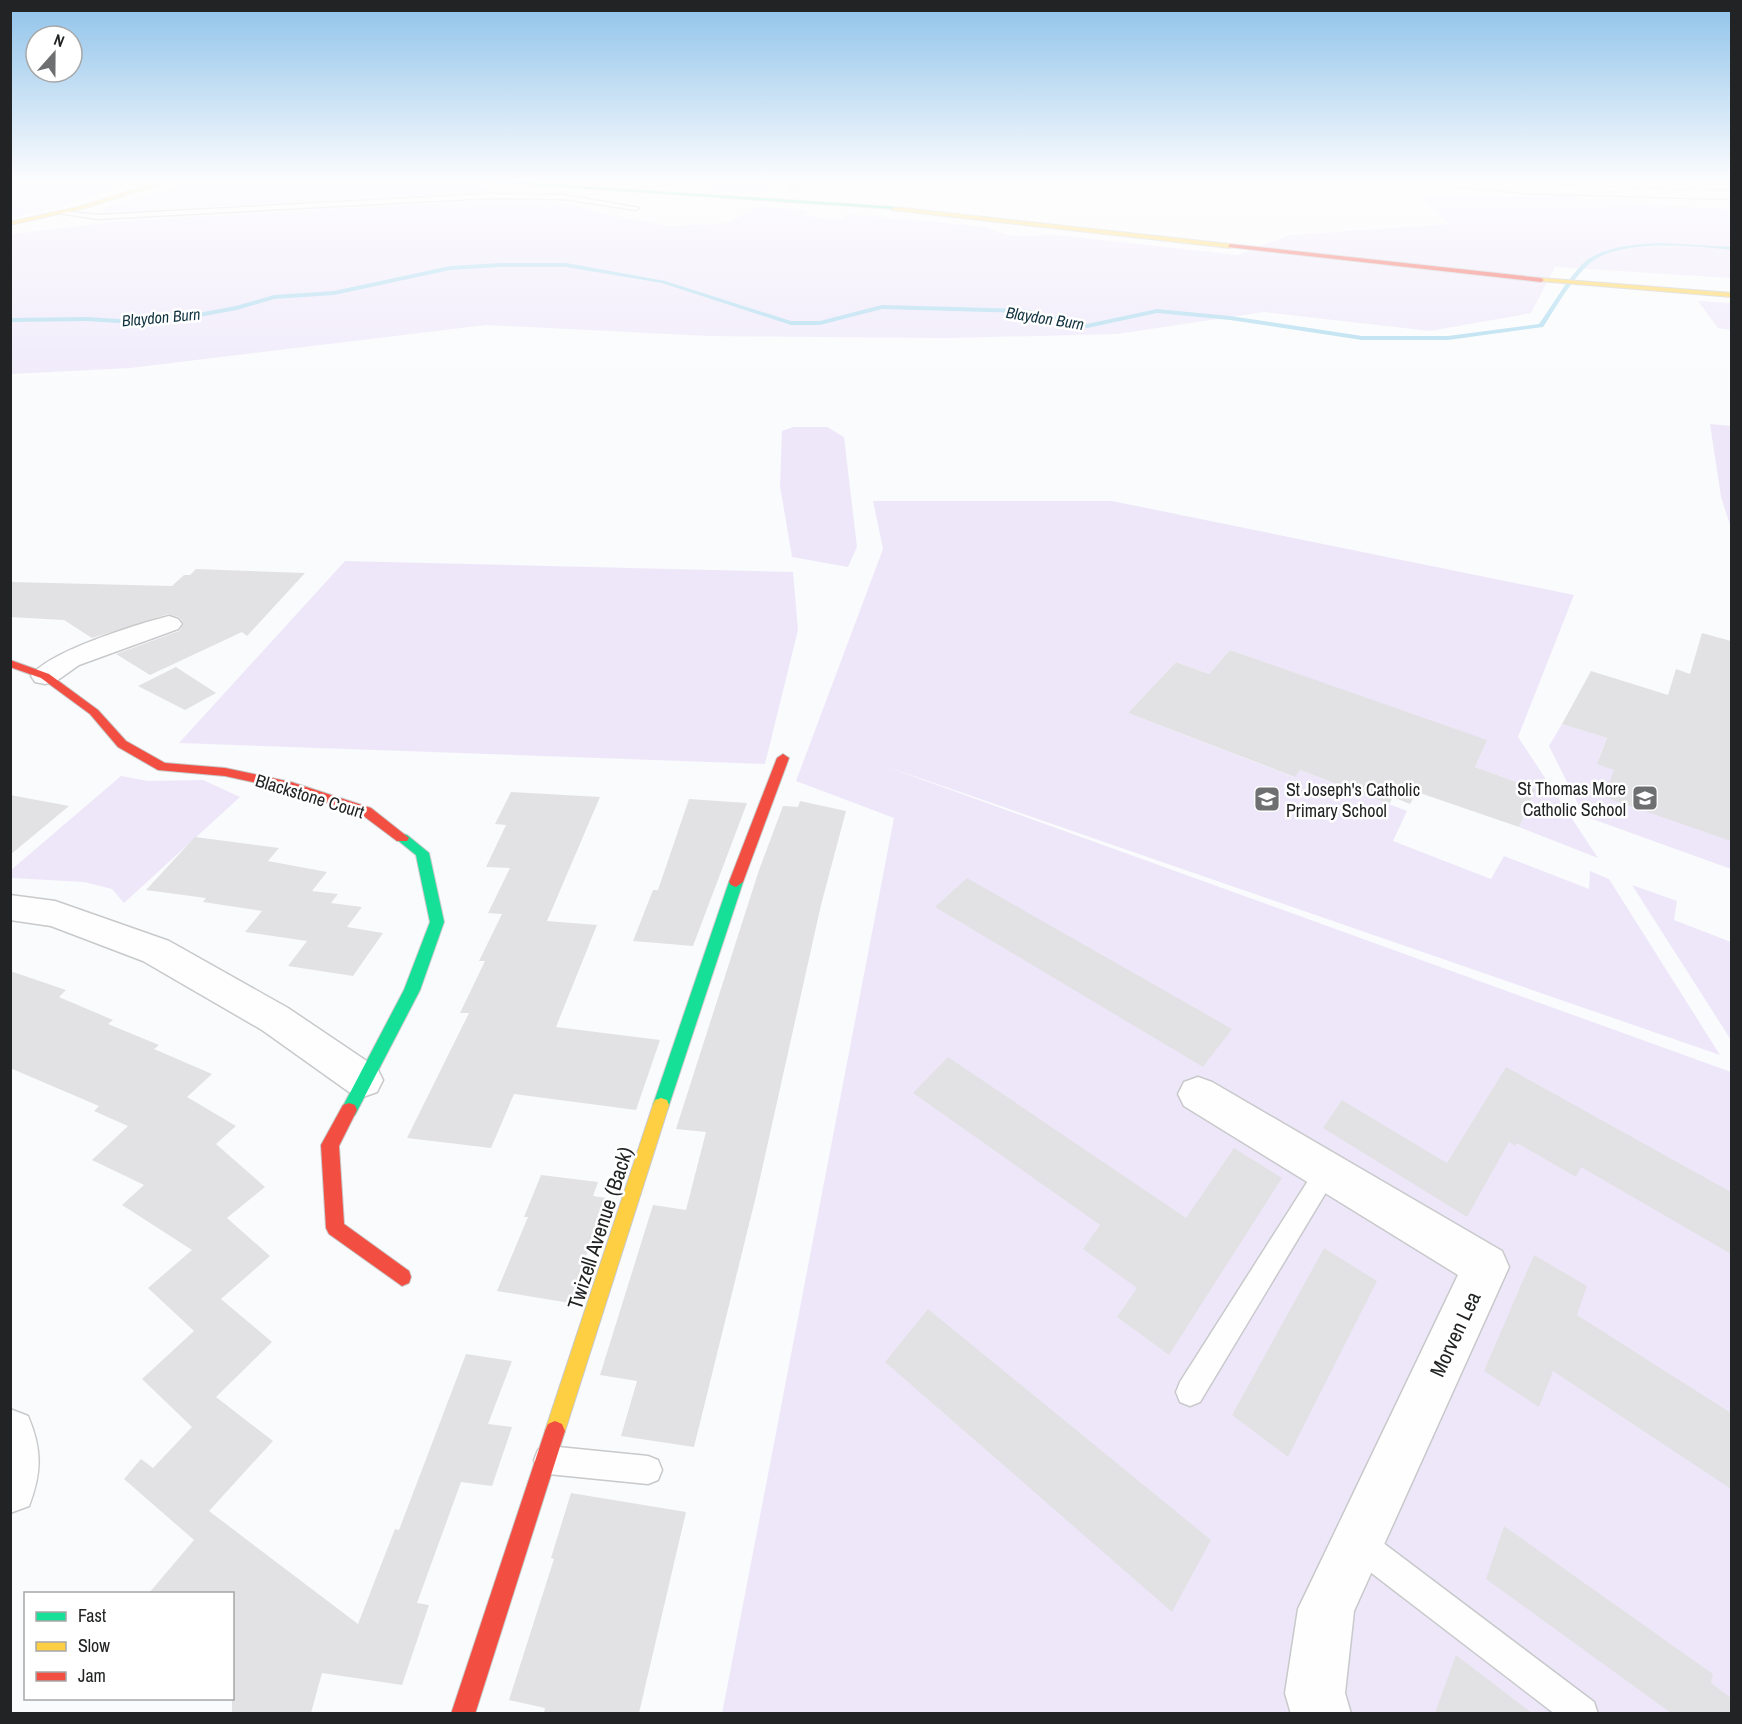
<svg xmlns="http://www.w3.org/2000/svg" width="1742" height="1724" font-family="'Archivo Narrow',sans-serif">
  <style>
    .green { fill: #eee7fa }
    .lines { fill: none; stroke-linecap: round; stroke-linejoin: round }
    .stream { fill: #a7d8ed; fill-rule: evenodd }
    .building { fill: #e2e2e4 }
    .lane-casing { stroke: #c8c9ca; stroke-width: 3 }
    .street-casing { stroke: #c8c9ca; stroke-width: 3 }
    .fast-casing { stroke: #c8c9ca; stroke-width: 2 }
    .slow-casing { stroke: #c8c9ca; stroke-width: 2 }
    .jam-casing { stroke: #c8c9ca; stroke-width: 2 }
    .lane { fill: #fefeff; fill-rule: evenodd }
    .street { fill: #fefeff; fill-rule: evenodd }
    .fast { fill: #16e098; fill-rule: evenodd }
    .slow { fill: #ffcf43; fill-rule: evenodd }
    .jam { fill: #f24e42; fill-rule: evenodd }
    .labels { text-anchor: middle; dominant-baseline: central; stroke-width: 5; stroke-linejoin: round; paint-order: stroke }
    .far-water-label { font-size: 16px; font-style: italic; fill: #11323f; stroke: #fff }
    .poi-label { font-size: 18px; fill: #222324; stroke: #fff; text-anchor: end }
    .street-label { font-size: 18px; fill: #222324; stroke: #fff }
    .near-street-label { font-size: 21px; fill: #222324; stroke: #fff }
  </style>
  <rect width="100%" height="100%" fill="#fafbfc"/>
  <path class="green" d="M11,179H145L59,207L11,218Z
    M206,179H362L526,190L108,212L96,210Z
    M630,179H810L771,190L751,192L584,183Z
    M1550,195L1667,206L1731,209V278L1555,267L1531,313L1430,331L1264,312L1117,334L949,338L709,336L486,325L130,368L11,374V234L121,221L451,202L546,201L579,206L594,212L668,226L727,223L760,206L809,211L805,216L839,220L848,214L987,227C1004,238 1029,237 1048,234L1238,255L1290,235L1449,224L1422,197Z
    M1698,301L1731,303V330L1718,328Z
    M1710,424L1731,426V528L1721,497Z
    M793,427H827L844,437L857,547L848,567L792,557L780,486L782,431Z
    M873,501H1112L1574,595L1518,737L1598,858L1519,827L1536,789L1475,767L1486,741L1230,650L1209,674L1176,662L1128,713L1294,777L1300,770L1407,811L1393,841L1491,879L1504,856L1589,889L1590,871L1609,879L1720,1055L879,764L1731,1072V1713L722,1714L894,818L796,781L883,549Z
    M345,561L793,572L798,630L765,764L179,743Z
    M1562,724L1607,738L1599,758L1613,738L1731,777V869L1584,816L1549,746Z
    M121,776L148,781L203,780L240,797L124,903L112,889L84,882L11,878V870Z
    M1632,885L1677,901L1674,920L1731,942V1040Z"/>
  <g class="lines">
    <path class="stream" d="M1660,243L1732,247V250C1695,246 1620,238 1590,263C1571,280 1557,306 1543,327L1448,340H1362L1230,320L1157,313L1087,328L1024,313L882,309L820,325H791L662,283L566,267H500L450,270L334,295L274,299L237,310L193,318L136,324L86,321L10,322V318L86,317L136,320L193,314L236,306L274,295L334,291L450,266L500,263H566L665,281L791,321H820L882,305L1024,309L1087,324L1157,309L1230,316L1362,336H1448L1539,324C1553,305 1569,275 1587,260C1607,246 1637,244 1660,243Z"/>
  </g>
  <path class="building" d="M196,569L305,573L247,636L242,632L150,675L116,654L179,631L184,624L179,617L168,614L92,638L64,620L10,617V582L172,586L184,575H190Z
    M1702,633L1731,641V841L1604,797L1614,770L1597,764L1607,738L1562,724L1591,671L1668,695L1676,669L1690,674Z
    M1230,650L1487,740L1475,767L1536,789L1519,827L1417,792L1410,804L1393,797L1389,804L1300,770L1295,777L1128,713L1176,662L1209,674Z
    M176,667L216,693L185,710L138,686Z
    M511,792L600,797L547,921L597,925L556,1027L660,1040L636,1110L514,1094L491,1148L407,1138L469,1013H460L485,961H479L502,914L488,913L510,868L486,867L506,825L495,824Z
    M10,795L69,806L10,855Z
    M689,799L747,803L693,946L633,941L653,890H658Z
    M800,801L846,811L821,905L756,1196L694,1447L621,1436L637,1381L600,1375L653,1205L686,1210L706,1132L676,1129L759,870L783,806L798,807Z
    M195,837L279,848L268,861L327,872L312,891L338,894L331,903L362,907L347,927L383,933L353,976L288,966L307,941L245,932L262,911L203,902L206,898L146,890Z
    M967,878L1162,989L1232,1029L1203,1067L935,907Z
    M10,971L66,990L59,997L113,1020L108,1024L159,1045L154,1049L212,1074L187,1097L236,1126L216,1144L265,1187L227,1218L270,1256L221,1299L272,1342L216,1397L273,1441L209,1511L358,1624L395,1529L399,1530L466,1354L512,1361L488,1424L512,1427L492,1486L461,1482L417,1603L429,1605L402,1685L322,1673L311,1713H232V1593H149L194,1540L124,1479L141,1459L153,1468L192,1427L142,1379L194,1331L148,1288L192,1250L122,1205L144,1185L92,1160L128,1126L94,1111L99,1106L10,1068Z
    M948,1057L1186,1218L1234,1148L1282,1178L1169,1355L1117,1317L1137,1288L1083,1249L1100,1225L913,1093Z
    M1506,1067L1731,1192V1254L1581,1167L1576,1177L1517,1143L1515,1146L1509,1142L1467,1217L1323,1128L1342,1100L1447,1163Z
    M541,1175L598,1182L593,1196L606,1198L570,1303L497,1291L528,1217H524Z
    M1324,1248L1377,1281L1288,1457L1232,1415Z
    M1534,1255L1587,1286L1577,1315L1731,1413V1489L1553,1371L1539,1407L1484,1371Z
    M928,1309L1211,1540L1172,1612L885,1362Z
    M571,1493L686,1512L639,1713H544L545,1708L509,1700L554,1559L551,1558Z
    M1504,1526L1713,1674L1711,1683L1731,1698V1713H1671L1486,1579Z
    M1456,1655L1532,1713H1435Z"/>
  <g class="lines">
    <defs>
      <path id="lane" d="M813,179H824L792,189L789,187Z
        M1607,179L1687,180L1716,195L1711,196L1686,184Z
        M489,194L564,195L639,208L636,210L564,199L489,198L98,219L58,213L61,211L98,215Z
        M1326,1161L1334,1165L1338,1172L1334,1179L1200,1402L1190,1406L1180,1402L1176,1392L1180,1382L1318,1165Z
        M548,1446L648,1456L658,1460L662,1470L658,1480L648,1484L548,1474L538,1470L534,1460L538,1450Z
        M1359,1529L1370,1533L1594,1702L1598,1714H1555L1348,1555L1344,1544L1348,1533Z"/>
      <path id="street" d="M1402,179H1451L1526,185L1732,191V199L1526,193L1407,182Z
        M169,616L178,619L182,624L178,629L79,665L55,682L45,684L35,682L31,676C49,651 138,624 169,616Z
        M10,895L55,901L169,941L288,1008L377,1068L383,1080L377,1092L363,1097L349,1092L262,1030L143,961L51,926L10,920Z
        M1198,1077L1212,1082L1502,1251L1509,1267L1354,1611L1345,1693L1351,1714H1291L1285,1693L1298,1609L1458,1275L1184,1106L1178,1094L1184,1082Z
        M10,1409L28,1416C42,1449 42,1472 29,1506L10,1513Z"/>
      <path id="fast" d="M469,179L894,207L897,209L442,179Z
        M402,834L407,835L429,853L444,922L420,990L355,1115L349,1117L343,1115L341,1110L404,990L430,922L416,855L395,838Z
        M736,877L743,882L669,1105L667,1110L661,1112L655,1110L653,1105L729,882Z"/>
      <path id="slow" d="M168,179H176L85,208L10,225V222L82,206Z
        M894,207L1230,244L1233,246L1230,248L892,210Z
        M1541,278L1732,293V297L1539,281Z
        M661,1098L667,1100L669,1105L565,1431L562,1438L555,1441L548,1438L545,1431L653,1105L655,1100Z"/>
      <path id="jam" d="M1230,244L1541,278L1544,280L1541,282L1228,247Z
        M10,660L49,674L98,710L126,741L165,763L225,768L291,782L371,808L409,838L407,841H397L361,814L285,789L225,776L158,770L118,747L90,714L41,678L10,667Z
        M783,754L789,758L743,882L736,887L731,885L729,882L777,758Z
        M349,1103L355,1105L357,1110L339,1146L344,1224L409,1271L411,1277L409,1283L402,1286L329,1234L326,1228L321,1145L343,1105Z
        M555,1421L562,1424L565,1431L475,1714H451L545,1431L548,1424Z"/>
    </defs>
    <use href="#lane" class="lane-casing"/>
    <use href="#street" class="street-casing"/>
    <use href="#fast" class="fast-casing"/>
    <use href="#slow" class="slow-casing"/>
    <use href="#jam" class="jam-casing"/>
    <use href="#lane" class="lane"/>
    <use href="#street" class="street"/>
    <use href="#fast" class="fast"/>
    <use href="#slow" class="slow"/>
    <use href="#jam" class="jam"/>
  </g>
  <linearGradient id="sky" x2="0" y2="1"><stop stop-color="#8ec2ea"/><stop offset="0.43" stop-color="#fdfdfe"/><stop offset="1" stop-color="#fdfdfe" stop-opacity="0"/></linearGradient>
  <rect width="1742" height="421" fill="url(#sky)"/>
  <defs>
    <symbol id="school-square" viewBox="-11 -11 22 22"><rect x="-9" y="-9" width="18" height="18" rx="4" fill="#6e6f70" stroke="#fff"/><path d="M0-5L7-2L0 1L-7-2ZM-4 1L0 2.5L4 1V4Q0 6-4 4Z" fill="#fff"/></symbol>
  </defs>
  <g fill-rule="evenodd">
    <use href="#school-square" x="1630" y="783" width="30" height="30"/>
    <use href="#school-square" x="1252" y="784" width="30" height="30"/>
  </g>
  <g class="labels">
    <g class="far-water-label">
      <text transform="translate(161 317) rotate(-5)">Blaydon Burn</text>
      <text transform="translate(1045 318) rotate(9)">Blaydon Burn</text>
    </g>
    <g class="poi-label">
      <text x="1626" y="788">St Thomas More<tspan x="1626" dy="21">Catholic School</tspan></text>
      <text x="1286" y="789" text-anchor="start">St Joseph's Catholic<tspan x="1286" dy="21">Primary School</tspan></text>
    </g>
    <g class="street-label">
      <text transform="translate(310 796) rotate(17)">Blackstone Court</text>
    </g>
    <g class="near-street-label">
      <text transform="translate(600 1228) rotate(-72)">Twizell Avenue (Back)</text>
      <text transform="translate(1455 1334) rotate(-65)">Morven Lea</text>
    </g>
  </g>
  <rect width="1742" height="1724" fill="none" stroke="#222324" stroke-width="24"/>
  <rect x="24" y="1592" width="210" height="108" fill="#ffffff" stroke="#a7a7a7" stroke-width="1.5"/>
  <rect x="36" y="1612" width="30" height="9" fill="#16e098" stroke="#a7a7a7" stroke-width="1.5"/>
  <text x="78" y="1622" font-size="18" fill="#222324">Fast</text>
  <rect x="36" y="1642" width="30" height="9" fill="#ffcf43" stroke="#a7a7a7" stroke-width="1.5"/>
  <text x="78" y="1652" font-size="18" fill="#222324">Slow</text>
  <rect x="36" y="1672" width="30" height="9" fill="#f24e42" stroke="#a7a7a7" stroke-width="1.5"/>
  <text x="78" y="1682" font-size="18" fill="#222324">Jam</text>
  <g transform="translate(54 54) rotate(21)"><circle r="28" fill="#ffffff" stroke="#a7a7a7" stroke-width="1.5"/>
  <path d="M0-4.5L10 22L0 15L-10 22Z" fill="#6e6f70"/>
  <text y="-9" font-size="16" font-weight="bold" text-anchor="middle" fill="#222324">N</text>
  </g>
</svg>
